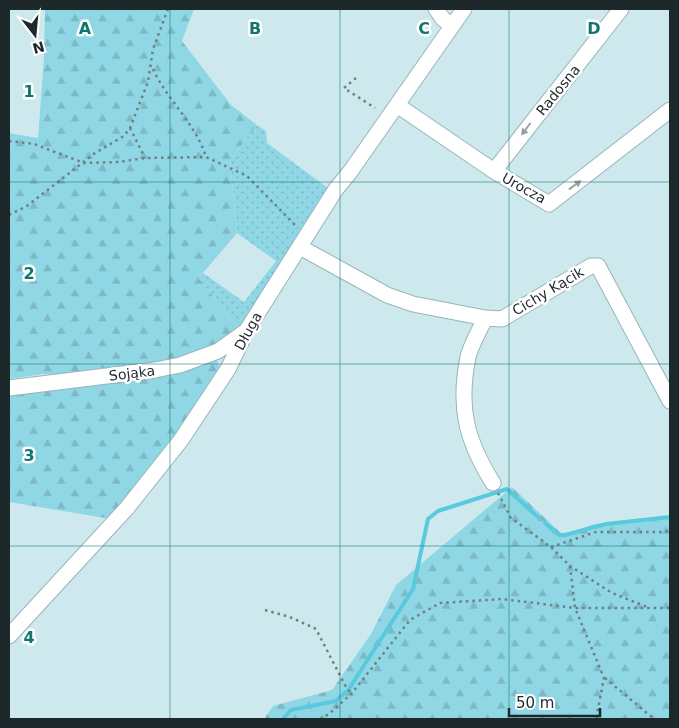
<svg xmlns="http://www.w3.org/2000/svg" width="679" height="728" font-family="'DejaVu Sans',sans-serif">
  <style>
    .grass { fill: url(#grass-dots) }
    .forest { fill: url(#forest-firs) }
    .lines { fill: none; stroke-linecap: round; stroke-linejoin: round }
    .stream { stroke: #59c9de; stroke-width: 4 }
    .minor-casing { stroke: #9ab4ba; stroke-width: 17 }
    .path { stroke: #6d8083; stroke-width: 2.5; stroke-dasharray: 2.5 4; stroke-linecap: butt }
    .minor { stroke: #fff; stroke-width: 15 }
    .oneway { fill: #999e9f }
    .grid { fill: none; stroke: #0f766e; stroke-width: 1; stroke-opacity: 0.55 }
    .labels { text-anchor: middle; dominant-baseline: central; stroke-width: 5; stroke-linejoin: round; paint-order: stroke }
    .street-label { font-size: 14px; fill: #1d282a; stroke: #fff }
    .grid-label { font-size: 16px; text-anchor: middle; font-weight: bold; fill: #0f766e; stroke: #fff; stroke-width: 5; stroke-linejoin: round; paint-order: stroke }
  </style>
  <defs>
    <pattern id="grass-dots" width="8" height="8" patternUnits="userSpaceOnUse" patternTransform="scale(1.25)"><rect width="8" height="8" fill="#90d7e5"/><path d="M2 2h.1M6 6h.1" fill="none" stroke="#7cb9c5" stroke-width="1.8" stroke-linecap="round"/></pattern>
    <pattern id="forest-firs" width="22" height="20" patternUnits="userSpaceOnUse" patternTransform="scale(1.25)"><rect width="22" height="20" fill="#90d7e5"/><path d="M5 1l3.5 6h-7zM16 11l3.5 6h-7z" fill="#7cb9c5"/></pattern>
  </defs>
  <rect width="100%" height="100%" fill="#cde9ee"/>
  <path class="grass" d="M257,125L266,131L267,143L328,188L248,319L237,327L197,276L203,273L244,302L276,261L237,233L230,160Z"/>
  <path class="forest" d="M45,9H194L182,41L231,105L257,125L230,160L237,233L203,273L197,276L237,327L215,347L159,366L74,375L43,374L9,379V133L38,138L44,58Z
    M216,359L221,370L154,468L111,519L9,502V394Z
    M512,487L563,535L595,524L670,517V719H264L273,706L332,690L371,634L396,585Z"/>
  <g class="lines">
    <path class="stream" d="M545,523L559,535H565L606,524L670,517
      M349,689L413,589L428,519L438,511L507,489L539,518
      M283,719L291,710L336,701L347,691"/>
    <defs>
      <path id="minor" d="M436,9L443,19L452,25
        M397,105L494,171L549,204L670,110
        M494,171L621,9
        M300,247L387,295L413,304L485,318L502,319L591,266H598L670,401
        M485,318C480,330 471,344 468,357C458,407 466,440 493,483
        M9,388L155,370L180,365L218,351L246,331
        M9,636L127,508L181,440L228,369L247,330L336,189L350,172L464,9"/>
    </defs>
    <use href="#minor" class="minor-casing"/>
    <path class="path" d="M153,69C167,100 196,124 206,157
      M356,78L344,88L375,108
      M130,128L145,158
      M9,141L34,144L84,163L118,162L145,158L206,157L247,176L297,227
      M9,215L27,206L95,153L124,136L130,128L148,82L153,49L168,9
      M498,493L511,518L551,547L570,566L612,593L647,607
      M551,547L596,532H665L670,530
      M570,566L575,608L604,678L596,719
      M265,610L290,617L316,629L347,689L352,693
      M605,678L654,719
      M320,719L329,714L352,693L410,620L440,603L502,599L575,608H670"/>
    <use href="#minor" class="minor"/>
  </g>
  <defs><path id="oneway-solid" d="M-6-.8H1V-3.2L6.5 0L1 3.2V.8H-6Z" transform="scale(1.25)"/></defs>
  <g class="oneway">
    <use href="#oneway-solid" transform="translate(526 129) rotate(127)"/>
    <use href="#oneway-solid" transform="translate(575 185) rotate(-36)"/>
  </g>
  <path class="grid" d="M170,9V719M340,9V719M509,9V719M9,182H670M9,364H670M9,546H670"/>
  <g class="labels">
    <g class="street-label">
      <text transform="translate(558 90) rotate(-51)">Radosna</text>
      <text transform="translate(524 188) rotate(29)">Urocza</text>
      <text transform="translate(548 291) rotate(-31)">Cichy Kącik</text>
      <text transform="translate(248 331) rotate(-61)">Długa</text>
      <text transform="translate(132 373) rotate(-7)">Sojąka</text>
    </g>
  </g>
  <g class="grid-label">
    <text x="85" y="34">A</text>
    <text x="255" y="34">B</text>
    <text x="424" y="34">C</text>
    <text x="594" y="34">D</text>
    <text x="29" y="97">1</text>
    <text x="29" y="279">2</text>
    <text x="29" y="461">3</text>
    <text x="29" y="643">4</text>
  </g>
  <rect width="679" height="728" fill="none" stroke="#1d282a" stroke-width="20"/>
  <g transform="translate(35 35) rotate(164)" stroke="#ffffff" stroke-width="4" paint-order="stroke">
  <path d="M0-4L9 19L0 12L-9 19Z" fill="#1d282a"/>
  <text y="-8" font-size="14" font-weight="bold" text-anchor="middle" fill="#1d282a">N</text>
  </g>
  <path d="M509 708v8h91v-8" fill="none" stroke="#1d282a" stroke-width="2.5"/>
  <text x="516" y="708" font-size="15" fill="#1d282a" stroke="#ffffff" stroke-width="4" paint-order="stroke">50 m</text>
</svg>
